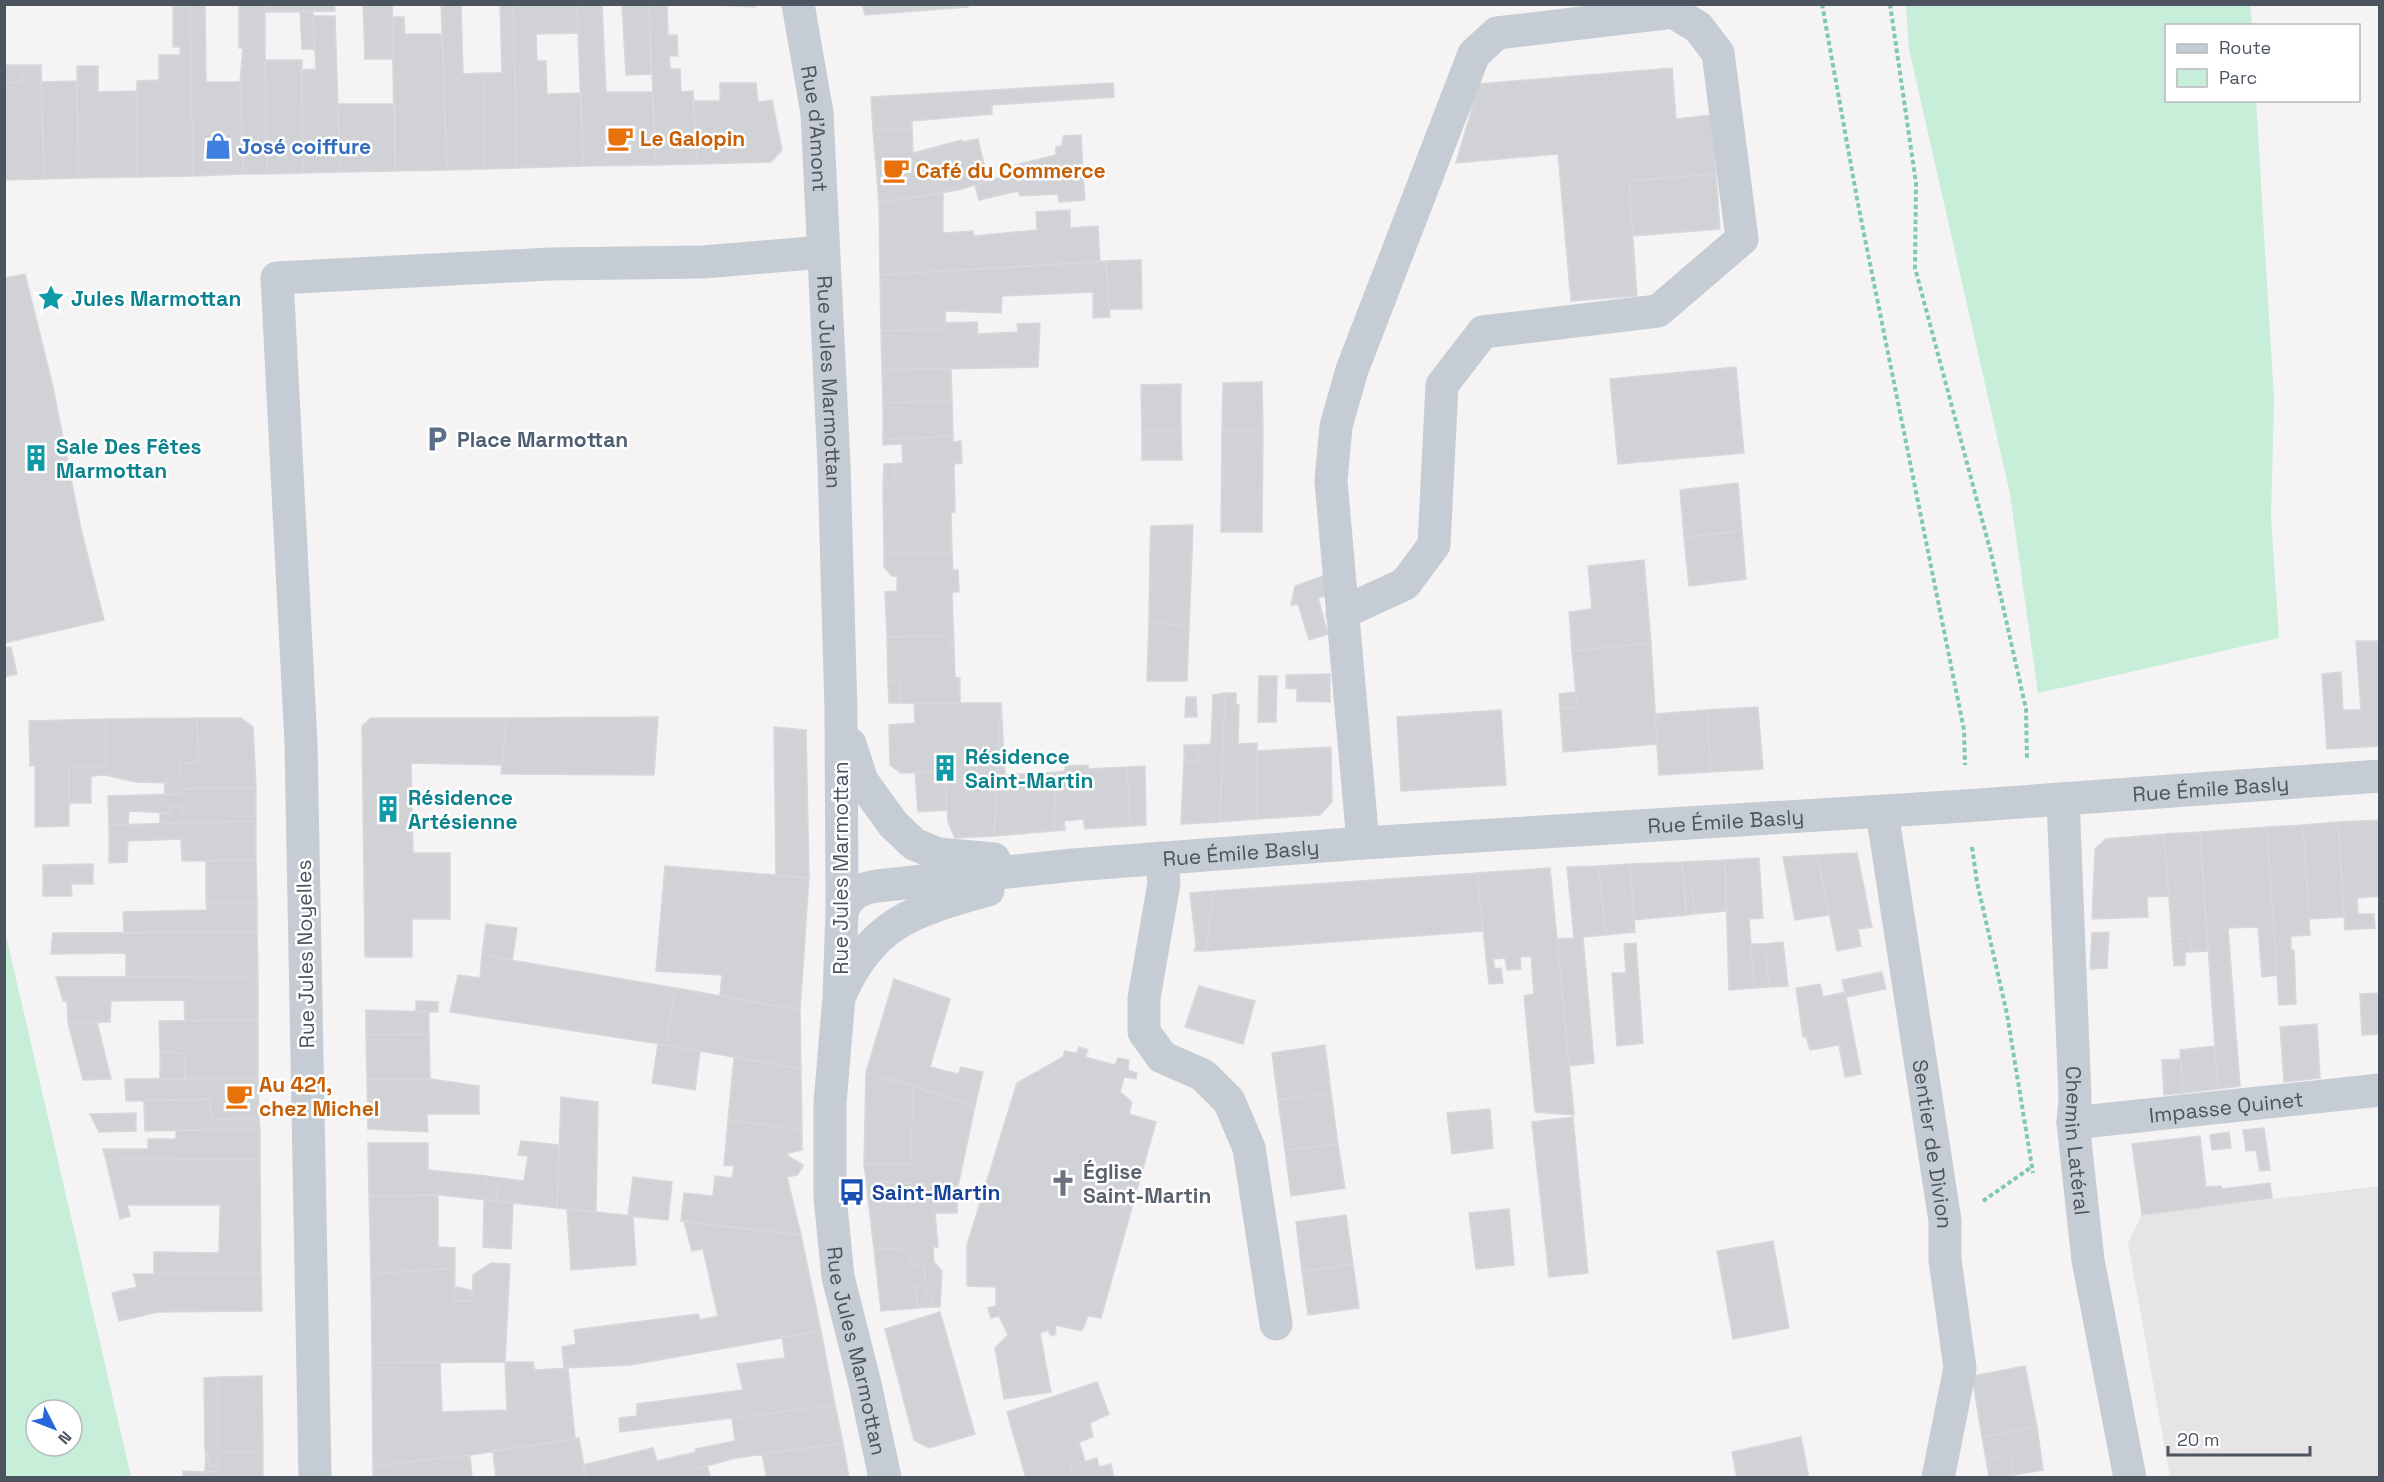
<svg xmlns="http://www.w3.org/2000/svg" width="2384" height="1482" font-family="'Space Grotesk',sans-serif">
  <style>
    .education { fill: #e6e4e4 }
    .green { fill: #c6eed9; fill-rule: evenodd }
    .building { fill: #d0d2d6; stroke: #d7d8dd; stroke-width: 1.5 }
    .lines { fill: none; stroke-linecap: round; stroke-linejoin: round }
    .path { stroke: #7fcaac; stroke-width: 4; stroke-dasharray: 4.5 3; stroke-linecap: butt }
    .minor { stroke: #c5ccd3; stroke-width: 33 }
    .labels { text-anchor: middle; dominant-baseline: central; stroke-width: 5; stroke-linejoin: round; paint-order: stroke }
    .street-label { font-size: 21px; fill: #4b545f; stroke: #fff }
    .food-label { font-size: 21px; font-weight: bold; fill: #c56008; stroke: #fff; text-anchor: start }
    .shop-label { font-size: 21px; font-weight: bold; fill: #366cbe; stroke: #fff; text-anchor: start }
    .culture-label { font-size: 21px; font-weight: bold; fill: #0d838f; stroke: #fff; text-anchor: start }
    .service-label { font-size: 21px; font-weight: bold; fill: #4e5e75; stroke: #fff; text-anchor: start }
    .worship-label { font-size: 21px; font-weight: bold; fill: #5b616d; stroke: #fff; text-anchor: start }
    .transit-label { font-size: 21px; font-weight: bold; fill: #164399; stroke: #fff; text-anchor: start }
  </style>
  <rect width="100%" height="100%" fill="#f5f3f3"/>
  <path class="education" d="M2379,1186V1477H2170L2128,1243L2142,1215Z"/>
  <path class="green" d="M1906,5H2250L2252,25L2166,26V100L2256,101L2274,400L2271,518L2279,638L2038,693L2010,494L1909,49Z
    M5,931L131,1477H5ZM36,1410H72V1446H36Z"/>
  <path class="building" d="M190,4H205L206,82H240L243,174L193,176Z
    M239,4H265V48H239Z
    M265,4H280V12H265Z
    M280,4H334L335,11L280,12Z
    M363,4H392L394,59H365Z
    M441,4H461L463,74L483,73L485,169L447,170Z
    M500,4H513L517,168L485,169L483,73H502Z
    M513,4H577L578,33L536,34L537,61H546L547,94L581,93L583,166L517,168Z
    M577,4H602L606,92H652L656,165L583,166Z
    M622,4H649L651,74L626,75Z
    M649,4H667L668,35H677L678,56H669L670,69H680L681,92L693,91L697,164L656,165Z
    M755,4V7L700,4Z
    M862,4H967L968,7L865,15Z
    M190,6L193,176L137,177V81L159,80V55H180V47H173V7Z
    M300,12H313L314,49H302Z
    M313,16H335L340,172L303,173L301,70L316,69Z
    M392,17H404L405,34H442L447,170L395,171Z
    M243,48H265L267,174H243L240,82Z
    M265,60H302L303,173L267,174Z
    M4,65H21L22,82L4,83Z
    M21,65H41L44,179L4,180V83L22,82Z
    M77,66H98V92L136,91L137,177L78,178Z
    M1672,68L1676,119L1711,115L1716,174L1629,181L1637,296L1571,301L1558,154L1456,163L1479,84Z
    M77,81L78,178L44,179L41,82Z
    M720,83H756L758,102L772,100L782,150L771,162L697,164L693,101H720Z
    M1113,83L1114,97L992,105V114L912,121V129L873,130L871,97Z
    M338,104H395V171L340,172Z
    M912,129L913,153L962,140V142L978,139L988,181L958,190L879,203L873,130Z
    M1081,135L1083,176L1017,181L1015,165L1056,155V147L1062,146L1063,136Z
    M1016,172L1017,181L1083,176L1085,200L1059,202L1058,194L1020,196L1018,191L979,200L975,185Z
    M1716,174L1720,229L1633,236L1629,181Z
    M943,193V233L973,231L974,236L1037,230L1036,212L1070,210V228L1098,226L1100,262L880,275L879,203Z
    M1141,260L1142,309H1109L1106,261Z
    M1106,261L1110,317L1093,318V292L1002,296L1001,313L945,311L946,329L881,331L880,275Z
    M25,274L53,387L81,529L104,620L4,643V278Z
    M977,322L978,334L1018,332L1017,324L1040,323L1038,367L882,370L881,331L946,329L945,323Z
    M1736,367L1744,453L1618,464L1610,379Z
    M951,368L952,401L883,403L882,370Z
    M1262,382L1263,430H1222L1223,383Z
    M1181,384V430H1142L1141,385Z
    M952,401L953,436L883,440V403Z
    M1142,430H1181L1182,460H1142Z
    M1222,430H1263L1262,532H1221Z
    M953,436V442L961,441L962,463L954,464L955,512H951L952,554L884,553L883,486L895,485L894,464L903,463L902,444L883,445V440Z
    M884,464H894L895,485L883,486Z
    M1738,483L1742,531L1684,537L1680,490Z
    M1193,525L1192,552H1150L1151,526Z
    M1742,531L1746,579L1689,586L1684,537Z
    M1150,552H1192L1189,627L1149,622Z
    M884,553L952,554L953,570H958L959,592H952L954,646H949L948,636L887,637L885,592L897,591V576H892L884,567Z
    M1644,560L1651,643L1572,651L1569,612L1592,609L1588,566Z
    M1329,574V595L1318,598L1328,634L1309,640L1298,604L1291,605L1295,586Z
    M1149,622L1189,627L1187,681H1147Z
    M948,636L949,646H954L955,677L960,678V704L901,703L900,681H888L887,637Z
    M2356,641H2377L2380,662V746L2327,749L2322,674L2341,672L2343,710H2361Z
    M1651,643L1657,744L1563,752L1560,709L1577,707L1572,651Z
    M11,647L17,674L4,677V648Z
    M1330,674V702L1297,701V689L1286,688V675Z
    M1259,676H1277L1276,722H1258Z
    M888,681H900L901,703H889Z
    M1575,692L1577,707L1560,709L1559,694Z
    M1225,693H1236V704L1239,705L1238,744L1257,743V819L1220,822Z
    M1225,693L1220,822L1181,824L1184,762H1198V745L1211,744L1213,695Z
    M1186,697H1196L1197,717H1185Z
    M914,703H1001L994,836L955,838L948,822L945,772L901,773L890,765L889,725L915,723Z
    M1001,703L1005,775L1057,772L1053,831L994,836Z
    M1758,707L1763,769L1711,772L1707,710Z
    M1501,710L1506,785L1401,791L1397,717Z
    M1707,710L1711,772L1659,775L1655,714Z
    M658,717L654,775L501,774L506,718Z
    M197,718H241L253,727L256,787L182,789L180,794L165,795L164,782L169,783L179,776L180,763H198Z
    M197,718L198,763H180L179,776L169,783L136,782L105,775L91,776V803H69V766H106V719Z
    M371,718H506L502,765L411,763L413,853H450V919H412V957H365L362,726Z
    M106,719V766H69V826L35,827V766H30L29,721Z
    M774,727L806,730L809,878L776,876Z
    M1184,745H1198V762H1184Z
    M1331,747L1332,802L1320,815L1257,819V751Z
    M1088,765V769L1127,767L1130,826L1085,829L1083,819L1064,821L1065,830L1053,831L1057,772L1065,771V766Z
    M1145,766L1146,825L1130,826L1127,767Z
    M945,772L946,810L918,812L915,773Z
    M256,787V821L181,823L182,806L171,805L169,813L129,811L128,824L109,825L108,796L180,794L182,789Z
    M171,805L182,806L181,823L160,824V814L169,813Z
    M2380,820V896L2357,898L2358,914H2374L2375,928L2345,930L2338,822Z
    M256,821V860L182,861L181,839L128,841L127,862L109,863V825Z
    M2338,822L2344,917L2309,919L2303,825Z
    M2303,825L2310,935L2291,936V950H2294L2296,1004L2279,1005L2267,827Z
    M2267,827L2277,975L2262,977L2258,927L2228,928L2240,1086L2218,1089L2200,832Z
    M2200,832L2208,951L2192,952L2191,938L2172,939L2164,834Z
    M2164,834L2169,896L2147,897L2148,917L2092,919L2095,849L2106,839Z
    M1857,853L1872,927L1858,929L1861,946L1837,951L1817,855Z
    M1817,855L1829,915L1795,920L1783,857Z
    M1759,858L1763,918L1749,919L1754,988L1729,990L1725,860Z
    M256,860L257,902L206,903V861Z
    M1725,860L1726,911L1694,914L1693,889L1685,890L1682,862Z
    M1682,862L1686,915L1634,920L1630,864Z
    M93,864V884H71L72,896H43V865Z
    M1630,864L1635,932L1606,935L1598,866Z
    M665,866L809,878L800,1010L720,996L722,975L656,971Z
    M1598,866L1606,935L1583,937L1594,1063L1569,1066L1557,939L1574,938L1567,867Z
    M1550,868L1557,939L1574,1115L1535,1112L1524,996L1534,994L1531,956L1520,957L1521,969L1507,970L1505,958L1493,959L1495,969L1501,968L1503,983L1489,984L1477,873Z
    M1477,873L1483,931L1206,951L1213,891Z
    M1693,889L1694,914L1686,915L1685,890Z
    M1213,891L1206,951H1194L1196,945L1190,893Z
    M257,902V932L124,933L123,912L207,910L206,903Z
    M486,924L517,928L512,961L482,955Z
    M257,932L258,976L126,977V953L51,954L53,933Z
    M2109,932L2107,968L2090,969L2092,933Z
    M2191,938L2192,952H2185V965L2174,966L2172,939Z
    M1783,942L1788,986L1769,987L1765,944Z
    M1636,943L1643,1043L1617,1046L1612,973H1626L1624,944Z
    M1751,944H1765L1769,987L1754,988Z
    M482,955L676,988L666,1045L450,1012L458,975L480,978Z
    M1882,972L1886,989L1846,997L1842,980Z
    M258,976V1020L185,1021L184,1000L111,1001L110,1022L68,1023L67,1001H63L56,977Z
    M894,979L950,999L930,1067L958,1074L961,1067L983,1072L975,1106L866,1072Z
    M1820,984L1823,997L1845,992L1861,1074L1845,1077L1839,1045L1810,1050L1806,1036L1803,1037L1796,988Z
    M1199,986L1255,1001L1243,1044L1185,1027Z
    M676,988L800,1010L801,1069L666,1045Z
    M2380,993V1034L2362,1035L2360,994Z
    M416,1001L438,1002V1012L416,1011Z
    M366,1010L429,1012V1034L366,1035Z
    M258,1020V1078L185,1079L184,1053L160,1052L159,1021Z
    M97,1022L111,1079L83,1080L68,1023Z
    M2317,1024L2320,1078L2284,1082L2280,1027Z
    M429,1034L430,1079H367L366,1035Z
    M658,1044L700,1051L695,1090L652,1083Z
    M1325,1045L1331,1093L1278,1100L1272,1053Z
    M2215,1046L2218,1089L2183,1093L2180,1050Z
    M1079,1047L1088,1050L1085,1057L1115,1065L1118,1058L1129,1060L1128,1070L1137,1073L1136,1079L1124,1077L1120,1092L1132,1102L1129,1114L1156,1122L1101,1318L1088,1316L1082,1331L1055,1325L1056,1334L1051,1336L1048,1330L1040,1333L1051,1392L1004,1399L995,1348L1008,1335L999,1316L991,1318L988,1308L996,1306V1287L967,1286V1245L1017,1083L1063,1057L1065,1051L1077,1053Z
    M160,1052L184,1053L185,1079H160Z
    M734,1057L801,1069L802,1130L728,1120Z
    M2181,1059L2183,1093L2164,1095L2162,1060Z
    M866,1072L913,1086L911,1164H864Z
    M258,1078L259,1120L211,1119L210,1099L126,1101L125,1079Z
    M367,1079H430L479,1086V1114H427L428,1132L368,1129Z
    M913,1086L975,1106L958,1186L866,1181L864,1164H911Z
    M1331,1093L1338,1144L1285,1150L1278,1100Z
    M561,1097L598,1102L596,1212L557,1208Z
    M210,1099L211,1119L259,1120L260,1129L145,1131L144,1101Z
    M1490,1109L1493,1148L1452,1154L1447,1113Z
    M136,1113V1131L99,1132L90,1114Z
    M1573,1117L1588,1273L1549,1277L1532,1122Z
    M728,1120L802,1130V1150L788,1153V1156L803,1165V1167L797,1175L787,1177L801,1235L681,1221L684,1193L713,1196L715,1176L732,1178L734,1166L724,1165Z
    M2264,1128L2270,1170L2260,1171L2256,1150L2246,1151L2243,1130Z
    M260,1129V1159L106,1160L103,1149H148V1139H176V1130Z
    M2229,1132L2231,1148L2212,1150L2210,1135Z
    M2200,1136L2206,1187L2221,1186L2222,1189L2270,1183L2272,1198L2142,1215L2132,1144Z
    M521,1141L559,1145L557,1208L496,1201L497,1188L486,1185V1176L524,1181L528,1156L518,1155Z
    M368,1143H428V1170L486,1176V1185L497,1188L496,1201L438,1195L369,1196Z
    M1338,1144L1345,1188L1291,1196L1285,1150Z
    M260,1159L261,1274H154V1252L219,1253L220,1205H127L130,1216L120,1219L106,1160Z
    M633,1177L672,1182L668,1220L628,1216Z
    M866,1181L958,1186L957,1213H935L938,1247H933L934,1262L942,1271L940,1307H933L932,1298H927L924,1265L911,1266L909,1248L874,1249Z
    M438,1195V1247L455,1248V1268L371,1274L369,1196Z
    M484,1200L513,1203L511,1249L483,1247Z
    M567,1209L633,1216L636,1265L571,1270Z
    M1509,1209L1514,1265L1476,1269L1469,1213Z
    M1346,1215L1353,1264L1302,1272L1296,1222Z
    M684,1222L801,1235L821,1331L631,1365L564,1368L562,1347L576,1344L574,1330L698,1314L700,1320L718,1316L703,1249L692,1251Z
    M1773,1241L1789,1328L1733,1339L1717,1251Z
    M909,1248L911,1266L924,1265L926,1286L916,1287L918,1308L881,1311L874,1249Z
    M491,1263L510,1264L505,1362L372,1363L371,1274L455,1268L454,1301H472L473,1275Z
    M1353,1264L1359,1308L1308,1315L1302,1272Z
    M133,1274H261L262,1311L158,1312L119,1321L112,1293L137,1287Z
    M454,1286L473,1291L472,1301H454Z
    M926,1286L927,1298H932L933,1307L918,1308L916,1287Z
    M940,1312L975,1434L929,1448L914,1440L885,1329Z
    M821,1331L835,1405L620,1432L619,1418L637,1416V1404L743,1390L737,1364L785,1358L782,1337Z
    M440,1362L442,1412L507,1410L505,1362H533L535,1370L568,1368L575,1439L470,1455L373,1466L372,1363Z
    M2025,1366L2037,1427L1982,1437L1972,1376Z
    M262,1376L263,1453L218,1452V1377Z
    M218,1377V1466H211L205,1450L204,1378Z
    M1097,1382L1109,1414L1090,1423L1093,1437L1079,1442L1085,1461L1071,1466L1074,1478H1026L1007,1412Z
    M835,1405L843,1443L736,1458L698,1468L690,1478H586L583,1465L653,1448L657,1461L696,1452L695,1449L735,1441L732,1418Z
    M2037,1427L2043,1470L2014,1475L2010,1455L1986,1459L1982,1437Z
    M1801,1437L1809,1478H1737L1732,1452Z
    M579,1438L586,1477L496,1478L493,1451Z
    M843,1443L849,1478H767L762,1454Z
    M206,1449L211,1466H218V1471H205Z
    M218,1452L263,1453V1478H201V1472L218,1471Z
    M470,1455L472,1477L373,1478V1466Z
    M2010,1455L2014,1475L1989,1478L1986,1459Z
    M1097,1458L1099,1467L1111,1464L1114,1478H1074L1071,1466Z
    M707,1465L710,1476L690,1478L698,1468Z
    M183,1471L201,1472V1478H183Z"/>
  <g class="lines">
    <path class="path" d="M1822,4L1858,204L1964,730L1965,765
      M1890,4L1916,183L1915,268L1991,553L2026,709L2027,759
      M1972,847L1977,882L2007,1014L2033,1173
      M1983,1201L2033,1166"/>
    <g class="minor">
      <path id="s1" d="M798,4L817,113L834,464L841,710L842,911L839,997L830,1103V1197L838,1277L865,1384L885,1478"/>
      <path d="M1342,613L1405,584L1434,545L1442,385L1483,332L1658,311L1742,239L1718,53L1698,27L1673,12L1497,33L1474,54L1352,370L1336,426L1331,481L1363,843"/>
      <path d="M850,744L862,781L893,824L914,844L938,854L994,859"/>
      <path id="s2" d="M2063,799L2075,1098L2073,1123L2088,1260L2130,1478"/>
      <path id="s3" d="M1882,812L1945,1221V1260L1960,1368L1938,1478"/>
      <path d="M1161,858L1164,883L1144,998V1032L1162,1057L1203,1075L1229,1101L1249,1148L1276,1324"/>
      <path id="s4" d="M842,911C850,893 859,889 877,886L1073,865L1363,843L1965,806L2380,776"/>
      <path d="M841,993C873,920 918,910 988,890"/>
      <path id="s5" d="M2073,1123L2380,1090"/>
      <path d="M315,1478L301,743L277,278L550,264L703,262L823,252"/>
    </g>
  </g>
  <defs>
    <symbol id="cafe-bare" viewBox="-9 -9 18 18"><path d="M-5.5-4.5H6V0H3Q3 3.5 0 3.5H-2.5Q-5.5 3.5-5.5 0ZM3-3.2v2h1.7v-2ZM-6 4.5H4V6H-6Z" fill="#e8710a" stroke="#fff" stroke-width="2.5" paint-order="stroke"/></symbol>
    <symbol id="shop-bare" viewBox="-9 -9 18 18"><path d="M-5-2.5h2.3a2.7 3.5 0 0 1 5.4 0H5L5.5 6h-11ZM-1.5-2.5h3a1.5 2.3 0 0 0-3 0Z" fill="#3f7fe0" stroke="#fff" stroke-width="2.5" paint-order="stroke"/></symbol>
    <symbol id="sight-bare" viewBox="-9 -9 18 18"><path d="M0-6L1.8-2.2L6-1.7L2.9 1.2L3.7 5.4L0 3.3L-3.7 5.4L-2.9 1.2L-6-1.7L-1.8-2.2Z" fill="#0f9aa8" stroke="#fff" stroke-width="2.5" paint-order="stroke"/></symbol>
    <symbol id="parking-bare" viewBox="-9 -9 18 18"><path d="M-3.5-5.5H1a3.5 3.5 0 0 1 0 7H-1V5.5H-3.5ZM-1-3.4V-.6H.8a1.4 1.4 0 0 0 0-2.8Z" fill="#5c6f8a" stroke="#fff" stroke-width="2.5" paint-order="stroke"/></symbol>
    <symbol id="building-bare" viewBox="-9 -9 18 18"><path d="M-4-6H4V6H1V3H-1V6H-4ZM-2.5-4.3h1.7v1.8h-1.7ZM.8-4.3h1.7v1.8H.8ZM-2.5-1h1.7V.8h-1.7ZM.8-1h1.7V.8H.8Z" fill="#0f9aa8" stroke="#fff" stroke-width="2.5" paint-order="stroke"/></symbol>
    <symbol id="church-bare" viewBox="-9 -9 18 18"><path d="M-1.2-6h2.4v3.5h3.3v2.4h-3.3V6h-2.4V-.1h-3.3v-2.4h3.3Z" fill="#6b7280" stroke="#fff" stroke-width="2.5" paint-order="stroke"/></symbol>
    <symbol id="bus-bare" viewBox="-9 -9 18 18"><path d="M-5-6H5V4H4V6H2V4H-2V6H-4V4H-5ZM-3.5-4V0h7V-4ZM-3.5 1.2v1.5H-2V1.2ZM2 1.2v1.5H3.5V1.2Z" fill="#1a4fb4" stroke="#fff" stroke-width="2.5" paint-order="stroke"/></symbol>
  </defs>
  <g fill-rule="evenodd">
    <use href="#cafe-bare" x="601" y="119" width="38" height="38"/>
    <use href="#shop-bare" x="199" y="127" width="38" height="38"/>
    <use href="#cafe-bare" x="877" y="151" width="38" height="38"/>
    <use href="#sight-bare" x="32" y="279" width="38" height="38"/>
    <use href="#parking-bare" x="418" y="420" width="38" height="38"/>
    <use href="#building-bare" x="17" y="439" width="38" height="38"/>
    <use href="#building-bare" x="926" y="749" width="38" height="38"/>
    <use href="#building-bare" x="369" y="790" width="38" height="38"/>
    <use href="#cafe-bare" x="220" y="1077" width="38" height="38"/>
    <use href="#church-bare" x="1044" y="1164" width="38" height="38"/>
    <use href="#bus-bare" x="833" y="1173" width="38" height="38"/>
  </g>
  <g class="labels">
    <g class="street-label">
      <text stroke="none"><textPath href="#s1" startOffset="126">Rue d'Amont</textPath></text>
      <text stroke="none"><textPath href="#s1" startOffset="380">Rue Jules Marmottan</textPath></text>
      <text stroke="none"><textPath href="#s4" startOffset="1383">Rue Émile Basly</textPath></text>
      <text stroke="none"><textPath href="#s4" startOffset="897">Rue Émile Basly</textPath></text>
      <text stroke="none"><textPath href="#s4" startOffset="411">Rue Émile Basly</textPath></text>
      <text transform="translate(840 868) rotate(-90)">Rue Jules Marmottan</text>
      <text transform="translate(305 954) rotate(-91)">Rue Jules Noyelles</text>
      <text stroke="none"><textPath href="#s5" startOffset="154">Impasse Quinet</textPath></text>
      <text stroke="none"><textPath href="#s2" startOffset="342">Chemin Latéral</textPath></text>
      <text stroke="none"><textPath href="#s3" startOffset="336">Sentier de Divion</textPath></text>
      <text stroke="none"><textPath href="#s1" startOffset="1352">Rue Jules Marmottan</textPath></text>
    </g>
    <g class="food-label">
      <text x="640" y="138">Le Galopin</text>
      <text x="916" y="170">Café du Commerce</text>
      <text x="259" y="1084">Au 421,<tspan x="259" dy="24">chez Michel</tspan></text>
    </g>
    <g class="shop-label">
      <text x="238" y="146">José coiffure</text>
    </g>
    <g class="culture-label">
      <text x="71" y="298">Jules Marmottan</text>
      <text x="56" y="446">Sale Des Fêtes<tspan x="56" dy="24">Marmottan</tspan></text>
      <text x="965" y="756">Résidence<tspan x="965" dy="24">Saint-Martin</tspan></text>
      <text x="408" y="797">Résidence<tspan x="408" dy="24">Artésienne</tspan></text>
    </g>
    <g class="service-label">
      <text x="457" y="439">Place Marmottan</text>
    </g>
    <g class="worship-label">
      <text x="1083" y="1171">Église<tspan x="1083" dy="24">Saint-Martin</tspan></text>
    </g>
    <g class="transit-label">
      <text x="872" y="1192">Saint-Martin</text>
    </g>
  </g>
  <rect width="2384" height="1482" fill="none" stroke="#4b545f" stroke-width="12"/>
  <rect x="2165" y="24" width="195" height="78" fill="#ffffff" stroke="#b7bbbf" stroke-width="1.5"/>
  <rect x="2177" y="44" width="30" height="9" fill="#c5ccd3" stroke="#b7bbbf" stroke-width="1.5"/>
  <text x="2219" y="54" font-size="18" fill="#4b545f">Route</text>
  <rect x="2177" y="69" width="30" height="18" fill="#c6eed9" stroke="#b7bbbf" stroke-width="1.5"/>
  <text x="2219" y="84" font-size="18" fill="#4b545f">Parc</text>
  <g transform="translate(54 1428) rotate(132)"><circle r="28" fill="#ffffff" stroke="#b7bbbf" stroke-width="1.5"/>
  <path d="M0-4.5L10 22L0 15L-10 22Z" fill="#2766db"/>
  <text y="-9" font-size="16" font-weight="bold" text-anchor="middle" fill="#4b545f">N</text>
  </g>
  <path d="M2168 1446v9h142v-9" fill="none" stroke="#4b545f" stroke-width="3"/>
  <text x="2177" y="1446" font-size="18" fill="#4b545f" stroke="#ffffff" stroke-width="4.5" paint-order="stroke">20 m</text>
</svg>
